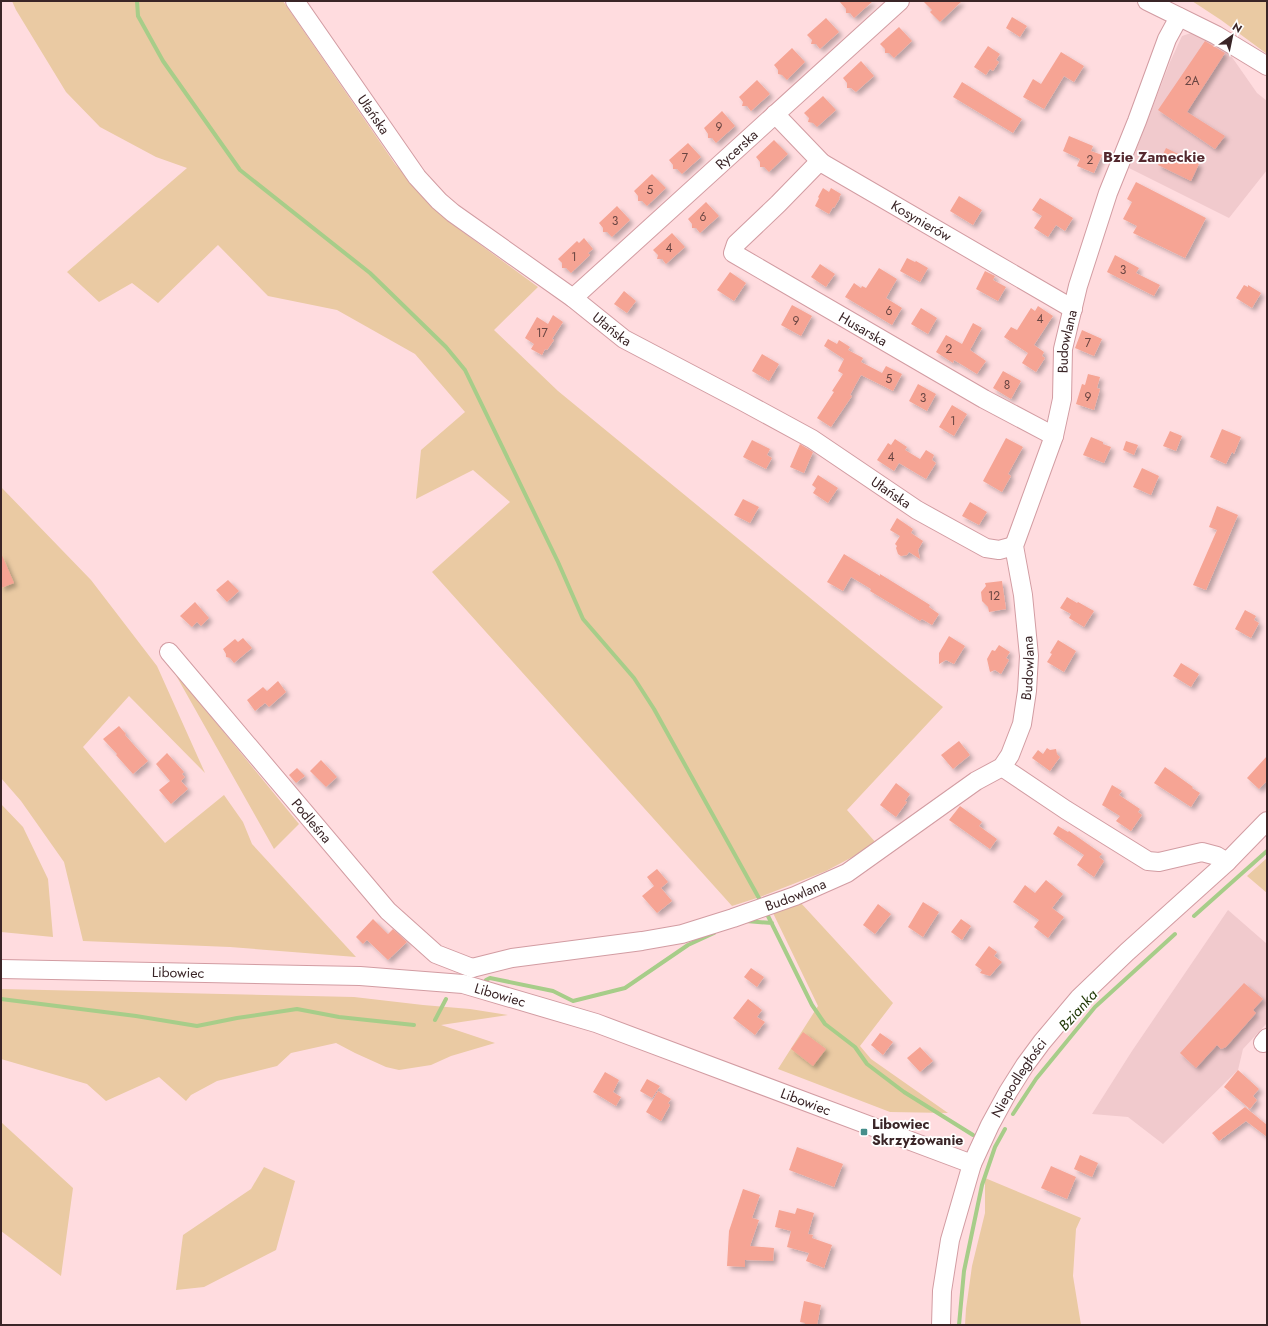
<svg xmlns="http://www.w3.org/2000/svg" width="1268" height="1326" font-family="Jost,sans-serif">
  <style>
    .built { fill: #f1cacd }
    .green { fill: #eacaa3 }
    .lines { fill: none; stroke-linecap: round; stroke-linejoin: round }
    .stream { stroke: #a7cd89; stroke-width: 4 }
    .building { fill: #f6a494; filter: url(#shadow) }
    .minor-casing { stroke: #d29ca2; stroke-width: 20 }
    .minor { stroke: #fff; stroke-width: 18 }
    .poi-dot { fill: #468e8b; stroke: #fff; stroke-width: 1.5 }
    .labels { text-anchor: middle; dominant-baseline: central; stroke-width: 3.5; stroke-linejoin: round; paint-order: stroke }
    .number-label { font-size: 12px; fill: #694542 }
    .street-label { font-size: 14px; fill: #3a2527; stroke: #fff }
    .poi-label { font-size: 14px; font-weight: bold; fill: #3a2527; stroke: #fff; text-anchor: start }
    .neighbourhood-label { font-size: 15px; font-weight: bold; fill: #53282e; stroke: #fff }
    .water-label { font-size: 15px; font-style: italic; fill: #1f3604; stroke: #fff }
  </style>
  <defs>
    <filter id="shadow"><feDropShadow dx="3.5" dy="3.5" stdDeviation="2" flood-color="#0004"/></filter>
  </defs>
  <rect width="100%" height="100%" fill="#ffdcdf"/>
  <path class="built" d="M1194,32L1227,50L1257,93L1267,101V170L1229,218L1129,168L1170,62L1182,36Z
    M1228,910L1267,944V1023L1243,1049L1238,1070L1163,1144L1128,1117L1092,1114L1132,1051Z"/>
  <path class="green" d="M12,1H283L395,164L448,221L538,287L494,330L558,391L943,707L847,810L877,844L826,871L760,897L732,906L432,572L510,502L473,470L416,499L421,450L465,412L415,354L337,310L268,296L218,245L158,303L132,283L99,302L67,272L187,168L156,157L100,127L66,92L16,10Z
    M1192,1H1267V54L1221,20Z
    M1,487L91,580L157,666L205,773L129,696L83,747L165,843L224,795L243,822L252,844L356,957L230,947L83,941L64,862L21,801L1,778Z
    M173,670L299,824L274,849Z
    M1,804L23,827L48,879L53,937L1,932Z
    M1267,858V893L1247,876Z
    M800,902L893,1003L860,1046L871,1059L948,1113L890,1112L778,1069L818,1006L773,913Z
    M1,989L354,997L423,1005L470,1009L508,1015L441,1025L495,1043L451,1056L431,1065L399,1070L386,1067L355,1053L336,1043L291,1053L277,1066L217,1081L191,1095L186,1101L159,1077L106,1101L87,1084L1,1059Z
    M1,1122L73,1188L61,1276L1,1231Z
    M264,1167L295,1181L276,1250L204,1287L176,1290L183,1235L251,1189Z
    M985,1178L1081,1218L1076,1229L1073,1276L1081,1325H965L966,1309L972,1266L985,1213Z"/>
  <g class="lines">
    <path class="stream" d="M137,1L138,16L163,61L240,170L370,273L446,347L465,370L558,562L583,619L634,678L654,709L760,900
      M767,914L812,1005L825,1024L855,1047L867,1064L904,1092L973,1135
      M1194,916L1267,851
      M746,921L772,923
      M486,980L490,978L553,991L573,1001L625,988L688,945L714,933
      M1,999L136,1016L197,1026L237,1018L297,1009L339,1017L414,1025
      M435,1020L446,999
      M1013,1114L1036,1079L1095,1007L1175,934
      M959,1325L964,1271L982,1185L995,1147L1005,1129"/>
  </g>
  <path class="building" d="M839,1H873L854,18L850,13H846V9Z
    M923,1H962L940,22L930,12L932,10Z
    M1012,17L1027,26L1020,37L1006,28Z
    M826,18L839,32L820,49L816,44H811L812,40L807,35Z
    M899,27L912,41L894,58L889,53H885V49L880,44Z
    M1205,41L1225,53L1187,112L1225,136L1215,149L1158,110Z
    M988,46L1000,54L996,60L999,62L993,71L990,69L986,75L974,67Z
    M792,48L805,62L787,80L782,75L778,74V70L774,65Z
    M1061,52L1084,66L1074,82L1064,76L1044,109L1023,97L1033,79L1041,84Z
    M861,61L874,76L856,92L851,88H847V83L843,78Z
    M757,80L770,94L751,111L747,106H742L743,102L739,97Z
    M962,82L1022,119L1013,133L953,97Z
    M823,96L836,110L817,127L813,123L808,122L809,118L804,113Z
    M722,111L735,126L716,143L712,138H708V134L704,128Z
    M1069,136L1093,146L1091,151L1102,155L1094,173L1077,166L1080,159L1063,151Z
    M774,140L788,154L769,172L764,167H760V162L756,157Z
    M688,143L701,157L682,174L677,169H673V165L669,160Z
    M1166,148L1199,164L1191,181L1158,165Z
    M652,174L666,188L647,206L642,201H638V196L634,191Z
    M1136,182L1206,218L1185,258L1133,233L1137,226L1123,219L1132,202L1127,199Z
    M823,188L829,192L831,188L841,194L839,198H840L834,208L833,207L829,214L815,206L819,198L818,197Z
    M959,196L982,210L973,225L950,211Z
    M1040,198L1073,218L1065,231L1056,225L1048,237L1034,228L1042,216L1032,210Z
    M706,202L719,216L700,233L696,228H692V224L688,219Z
    M617,206L630,220L612,237L607,232H603V228L599,223Z
    M672,233L685,247L666,264L662,259H657L658,255L653,250Z
    M584,238L593,249L588,253L590,255L571,273L566,268H562V263L558,259L577,241L579,243Z
    M1115,255L1139,268L1136,273L1160,285L1154,296L1107,272Z
    M907,258L915,262L916,261L928,268L920,282L900,271Z
    M820,264L835,274L826,287L811,277Z
    M879,268L897,279L886,298L902,308L892,325L845,297L854,283L861,288L862,286L866,288Z
    M985,271L995,276L993,280L1006,287L998,301L976,289Z
    M730,272L746,283L734,301L717,290Z
    M1244,285L1248,287V285L1261,293L1252,308L1236,298Z
    M624,291L636,301L627,313L614,304Z
    M792,305L812,316L801,336L781,325Z
    M1038,306L1053,316L1034,345L1044,352L1042,356L1045,358L1036,372L1022,363L1028,353L1004,337L1011,327L1017,330L1031,308L1035,311Z
    M921,308L937,318L928,334L911,324Z
    M553,315L563,322L552,339L554,340L547,350L545,349L542,355L531,349L534,344L525,338L537,317L548,324Z
    M973,323L982,328L970,350L986,361L977,374L954,360L953,363L936,352L946,335L962,344Z
    M1082,330L1102,339L1094,356L1075,348Z
    M828,339L837,344L839,340L850,347L848,350L863,358L861,362L882,373L886,366L902,374L893,391L861,375L850,395L852,396L831,427L817,418L834,392L832,391L843,374L838,371L844,359L824,346Z
    M762,354L779,364L769,381L752,371Z
    M1003,371L1021,381L1011,399L993,388Z
    M1088,374L1100,377L1097,388L1100,389L1094,410L1076,404L1082,384L1085,385Z
    M918,384L936,394L927,411L909,401Z
    M952,405L967,414L954,436L939,427Z
    M1222,429L1241,437L1234,454L1232,452L1226,464L1210,457Z
    M1170,431L1182,436L1176,451L1163,446Z
    M1091,437L1103,442V444L1111,447L1104,463L1083,455Z
    M1006,438L1023,447L1008,474L1011,476L1002,492L983,481Z
    M895,439L907,447L905,450L920,459L926,450L934,455L932,460L936,463L926,479L899,463L894,471L877,460L888,443L891,445Z
    M752,440L770,449L767,455L772,458L766,469L743,457Z
    M1126,441L1138,445L1134,455L1123,450Z
    M800,444L813,452L804,473L790,467Z
    M1142,468L1159,476L1151,495L1133,487Z
    M818,475L838,488L828,503L813,493L816,488L812,485Z
    M743,499L759,507L750,523L734,515Z
    M970,502L987,512L979,525L962,516Z
    M1217,506L1238,515L1206,590L1193,585L1217,530L1209,527Z
    M897,518L913,529L911,533L923,541L918,550L920,559L909,552L907,555L901,556L898,554L896,548L897,546L895,544L900,536L890,530Z
    M1,553L14,583L1,588Z
    M844,554L880,576V574L930,605L929,607L939,614L932,625L922,619L920,621L870,591L871,589L851,577L843,591L827,582Z
    M228,580L239,591L227,602L216,590Z
    M1002,581L1006,609L989,612L988,607L982,601L981,592L986,586L985,583Z
    M1067,597L1077,603L1078,602L1094,611L1084,627L1069,618L1071,614L1060,608Z
    M195,602L209,618L201,626L197,622L192,627L180,616Z
    M1245,610L1256,616L1254,620L1259,623L1251,638L1235,629Z
    M949,636L965,646L954,664L946,660L939,664V653Z
    M243,638L252,648L234,663L230,658L226,657V654L223,649L235,639L238,642Z
    M1058,640L1076,651L1064,672L1047,662L1052,654L1050,653Z
    M999,645L1010,652L1006,658L1009,660L1001,674L995,670L990,672L987,659L992,650L995,651Z
    M1181,663L1199,674L1191,687L1173,676Z
    M278,681L286,692L269,707L265,703L255,711L247,700L263,687L267,691Z
    M119,726L126,734L125,735L148,761L133,774L116,755L117,754L103,739Z
    M959,741L970,755L953,769L941,755Z
    M1047,748L1050,750L1056,749L1057,754L1060,757L1050,771L1032,758L1038,750L1043,754Z
    M167,753L184,772L182,774L185,777L181,781L188,789L171,804L159,790L170,781L156,764Z
    M1267,756V781L1259,789L1247,778Z
    M321,760L337,777L326,787L310,771Z
    M1165,767L1193,787L1192,788L1200,793L1191,807L1154,783Z
    M297,768L305,776L296,783L289,775Z
    M896,783L910,794L905,801L907,802L896,817L880,805Z
    M1112,785L1122,791L1119,795L1140,809L1138,812L1142,815L1131,831L1116,821L1120,816L1102,805Z
    M960,806L982,822L979,826L997,839L990,849L949,820Z
    M1058,826L1068,832L1069,831L1102,854L1099,857L1104,861L1094,877L1077,865L1084,855L1053,834Z
    M657,869L668,882L661,888L672,901L657,913L642,896L654,886L647,877Z
    M1046,880L1063,894L1052,908L1064,917L1048,938L1034,927L1039,920L1013,902L1025,885L1035,893Z
    M923,902L939,912L923,937L908,927Z
    M878,904L891,914L875,934L863,925Z
    M373,919L388,934L393,929L407,942L388,960L367,940L363,944L356,937Z
    M961,919L971,926L962,940L951,932Z
    M989,946L997,952L994,956L1002,962L990,976L980,973L982,970L975,965Z
    M751,968L764,977L757,987L744,977Z
    M1244,983L1263,999L1253,1010L1256,1013L1226,1047L1221,1049L1217,1045L1196,1068L1180,1053Z
    M748,999L762,1010L757,1017L765,1022L755,1035L733,1018Z
    M803,1032L826,1049L813,1066L791,1049Z
    M880,1033L893,1042L883,1055L871,1045Z
    M920,1047L933,1061L920,1072L907,1058Z
    M1238,1070L1259,1089L1253,1096L1257,1100L1250,1109L1224,1087Z
    M605,1072L619,1080L613,1092L621,1097L616,1106L593,1092Z
    M647,1079L660,1086L652,1098L640,1091Z
    M658,1091L671,1099L668,1103L670,1105L661,1121L646,1112Z
    M1245,1107L1267,1125V1137L1246,1121L1219,1141L1212,1133Z
    M797,1147L843,1164L834,1187L789,1170Z
    M1080,1155L1098,1163L1092,1177L1074,1169Z
    M1051,1166L1076,1177L1067,1199L1041,1188Z
    M743,1189L760,1195L752,1218L759,1220L750,1246L774,1248L773,1261L745,1260V1267L727,1266L729,1231Z
    M797,1208L814,1213L808,1234L813,1235L812,1238L832,1245L824,1268L806,1261L809,1253L787,1247L791,1231L775,1227L779,1210L795,1214Z
    M804,1301L821,1305L817,1325H805V1323L800,1322Z"/>
  <g class="lines">
    <defs>
      <g id="minor">
        <path id="s1" d="M295,1L417,177L439,201L453,213L573,298L624,339L742,401L812,439L917,510L986,548L999,550L1014,546"/>
        <path d="M1147,1L1216,35L1267,66"/>
        <path d="M775,114L822,163"/>
        <path id="s2" d="M573,298L900,1"/>
        <path id="s3" d="M1054,436L984,399L733,253L736,244L778,204L817,164L822,163L1073,309"/>
        <path id="s4" d="M169,652L388,911L436,954L472,968"/>
        <path d="M1002,767L1066,810L1148,861L1159,862L1202,852L1217,856L1227,862"/>
        <path id="s5" d="M472,968L512,958L642,941L682,934L733,918L795,896L847,873L976,781L1002,767L1010,755L1022,724L1027,691L1029,656L1023,595L1014,546L1054,436L1062,399L1063,349L1078,286L1108,193L1137,121L1167,39L1179,17"/>
        <path id="s6" d="M1,969L360,976L463,984L596,1023L972,1164"/>
        <path d="M1263,1043L1267,1038"/>
        <path id="s7" d="M941,1325L942,1291L950,1240L972,1164L990,1125L1008,1092L1025,1065L1042,1042L1079,998L1127,952L1227,862L1267,821"/>
      </g>
    </defs>
    <use href="#minor" class="minor-casing"/>
    <use href="#minor" class="minor"/>
  </g>
  <rect class="poi-dot" x="860" y="1128" width="8" height="8" rx="2"/>
  <g class="labels">
    <g class="number-label">
      <text x="1192" y="81">2A</text>
      <text x="719" y="127">9</text>
      <text x="685" y="158">7</text>
      <text x="1090" y="160">2</text>
      <text x="650" y="190">5</text>
      <text x="703" y="217">6</text>
      <text x="615" y="221">3</text>
      <text x="669" y="248">4</text>
      <text x="574" y="257">1</text>
      <text x="1123" y="270">3</text>
      <text x="889" y="311">6</text>
      <text x="1040" y="319">4</text>
      <text x="796" y="321">9</text>
      <text x="542" y="333">17</text>
      <text x="1088" y="343">7</text>
      <text x="949" y="349">2</text>
      <text x="889" y="379">5</text>
      <text x="1007" y="385">8</text>
      <text x="1088" y="397">9</text>
      <text x="923" y="398">3</text>
      <text x="953" y="421">1</text>
      <text x="891" y="457">4</text>
      <text x="994" y="596">12</text>
    </g>
    <g class="street-label">
      <text stroke="none"><textPath href="#s1" startOffset="138">Ułańska</textPath></text>
      <text stroke="none"><textPath href="#s2" startOffset="221">Rycerska</textPath></text>
      <text stroke="none"><textPath href="#s3" startOffset="613">Kosynierów</textPath></text>
      <text stroke="none"><textPath href="#s1" startOffset="462">Ułańska</textPath></text>
      <text transform="translate(863 329) rotate(30)">Husarska</text>
      <text stroke="none"><textPath href="#s5" startOffset="1017">Budowlana</textPath></text>
      <text stroke="none"><textPath href="#s1" startOffset="786">Ułańska</textPath></text>
      <text stroke="none"><textPath href="#s5" startOffset="681">Budowlana</textPath></text>
      <text stroke="none"><textPath href="#s4" startOffset="221">Podleśna</textPath></text>
      <text stroke="none"><textPath href="#s5" startOffset="333">Budowlana</textPath></text>
      <text stroke="none"><textPath href="#s6" startOffset="177">Libowiec</textPath></text>
      <text stroke="none"><textPath href="#s6" startOffset="501">Libowiec</textPath></text>
      <text stroke="none"><textPath href="#s7" startOffset="263">Niepodległości</textPath></text>
      <text stroke="none"><textPath href="#s6" startOffset="825">Libowiec</textPath></text>
    </g>
    <g class="poi-label">
      <text x="872" y="1124">Libowiec<tspan x="872" dy="16">Skrzyżowanie</tspan></text>
    </g>
    <g class="neighbourhood-label">
      <text x="1154" y="157">Bzie Zameckie</text>
    </g>
    <g class="water-label">
      <text transform="translate(1078 1010) rotate(-48)">Bzianka</text>
    </g>
  </g>
  <rect width="1268" height="1326" fill="none" stroke="#3a2527" stroke-width="4"/>
  <g transform="translate(1232 36) rotate(33)" stroke="#ffffff" stroke-width="3" paint-order="stroke">
  <path d="M0-3L7 15L0 10L-7 15Z" fill="#3a2527"/>
  <text y="-6" font-size="11" font-weight="bold" text-anchor="middle" fill="#3a2527">N</text>
  </g>
</svg>
